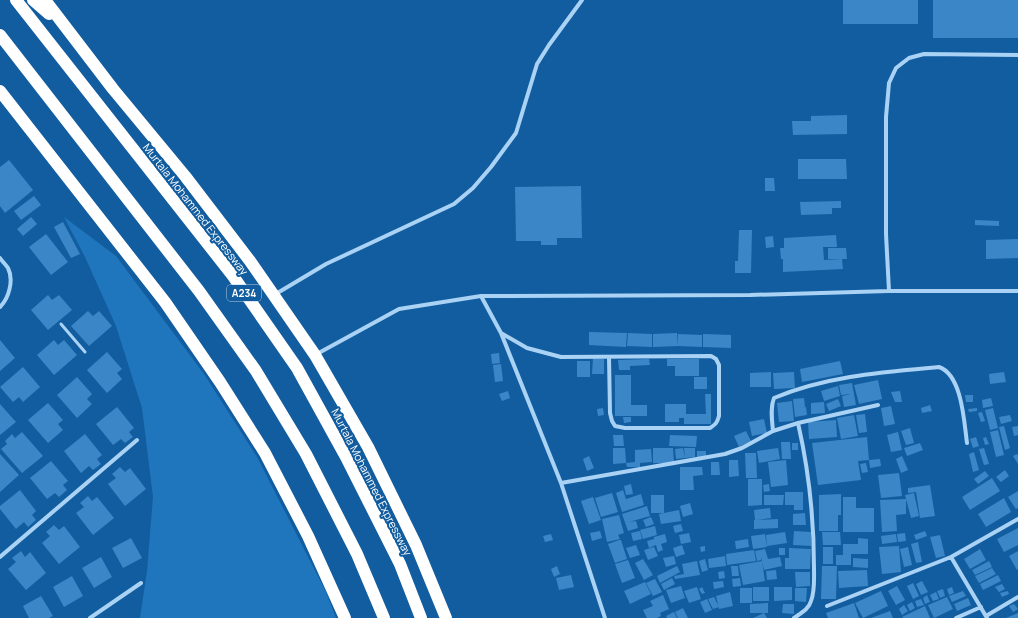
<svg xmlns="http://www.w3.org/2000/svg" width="1018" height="618" font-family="Manrope,sans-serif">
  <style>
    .green { fill: #2076bc }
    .building { fill: #3b86c6 }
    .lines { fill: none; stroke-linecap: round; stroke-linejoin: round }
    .lane { stroke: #a9d2f5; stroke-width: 3 }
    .street { stroke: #a9d2f5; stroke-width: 4 }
    .highway { stroke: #fff; stroke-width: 12 }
    .labels { text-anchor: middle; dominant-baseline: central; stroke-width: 4; stroke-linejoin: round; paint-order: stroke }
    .shield { fill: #125d9f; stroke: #b8cee2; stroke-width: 1 }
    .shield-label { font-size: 10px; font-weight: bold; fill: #fff }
    .street-label { font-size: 11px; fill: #fff; stroke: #125d9f }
  </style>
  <rect width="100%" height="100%" fill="#125d9f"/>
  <path class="green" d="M64,217L116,256L204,374L257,457L326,592L336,618H140L147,571L153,497L142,408L116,326L85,257Z"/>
  <path class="building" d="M843,0H918V24H843Z
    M933,0H1018V38H933Z
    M847,115V134L793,135L792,121H811V116Z
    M798,159H846L847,179H798Z
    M9,160L33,190L5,213L0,206V167Z
    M765,178H774L775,191H765Z
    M581,186L582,238H557V245H541V241H516L515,187Z
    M34,196L41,205L21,220L14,211Z
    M841,201V208H832V214L801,215L800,202Z
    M31,217L37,224L23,236L17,229Z
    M975,220L999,221V226L975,225Z
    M63,222L80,254L71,258L54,227Z
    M739,230H752L751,273H735V261H738Z
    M46,234L68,262L51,275L29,247Z
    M836,235L837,247H823L824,260L842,259L843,269L783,272V259H781L780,248H784V238Z
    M773,236L774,247L766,248L765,237Z
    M1018,239V258L986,259V240Z
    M828,248H846L847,259H828Z
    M48,295L52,300L59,295L72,310L48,330L31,310Z
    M88,311L93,316L99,311L112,326L89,346L71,326Z
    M589,332L627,333L626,347L589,345Z
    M628,333L652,334V347L627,346Z
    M677,333L678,346L653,347V334Z
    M678,334L702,335V347L678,346Z
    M703,334L731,335V348L703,347Z
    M0,340L15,358L0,371Z
    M54,340L58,345L64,340L77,355L54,375L37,355Z
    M107,352L122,369L117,373L122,379L107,393L87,370Z
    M499,353L500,363L492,364L491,354Z
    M593,358L604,359V374H592Z
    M649,359L650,365L630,366V370H619L618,360Z
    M667,359H699V376H675V366H667Z
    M577,361H590V377H577Z
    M840,361L843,374L802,382L800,369Z
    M501,364L503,381L495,382L493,365Z
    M23,367L40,387L23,402L19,397L13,402L0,387Z
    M771,372V387H750V373Z
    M794,372L795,388L774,389L773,373Z
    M1004,372L1006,382L990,384L989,374Z
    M615,375H631V405H647V416H615Z
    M77,377L92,394L87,399L92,404L77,418L57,395Z
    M694,377H707V389H694Z
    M878,380L882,399L859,404L854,385Z
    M852,383L856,405L844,407L842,396L851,394L841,395L839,385Z
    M838,386L840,396L824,401L821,391Z
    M508,391L510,398L502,401L499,394Z
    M900,391L902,402H895L891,392Z
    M705,394H711V424H684V418H679V422H665V404H686V414H706Z
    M965,395H973V402H966Z
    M804,398L805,407L794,408L793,399Z
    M991,398L993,406L983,408L982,400Z
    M838,399L841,406L829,411L826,404Z
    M792,401L794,421L779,422L777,403Z
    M824,402L825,413L811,414V403Z
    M48,403L63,420L58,424L63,430L48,443L28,420Z
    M0,404L16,422L0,435Z
    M930,405L932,411L922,413L921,408Z
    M891,406L895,424L884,426L881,408Z
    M117,407L134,428L129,432L133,437L125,443L121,439L113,445L96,424Z
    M806,407L807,415L795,417L794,408Z
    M603,408L604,415L598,416L597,409Z
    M977,408V411L969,412L968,409Z
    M993,408L998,428L990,430L985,410Z
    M982,412L985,421L981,422L978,413Z
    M865,414L867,432L859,433L856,415Z
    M854,415L858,436L841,439L837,418Z
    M1010,415L1012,421L1001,424L999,417Z
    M623,417H631V422L624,423Z
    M764,419L767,433L752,436L749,422Z
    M836,420L837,437L809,439L808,422Z
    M1004,426L1010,448L1005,450L999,427Z
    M1018,426V435L1014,436L1012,427Z
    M910,428L914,443L906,445L901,431Z
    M998,430L1004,455L996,457L990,432Z
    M746,431L751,441L739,447L734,436Z
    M22,432L43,456L22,473L1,449L7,444L5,441L12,434L15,438Z
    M898,432L902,450L891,452L887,435Z
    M85,434L102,455L97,459L101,464L93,470L89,466L81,473L64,451Z
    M613,435H623L624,446H614Z
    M670,435L697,436L696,447L669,446Z
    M867,437L869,460L858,461L861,480L818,485L812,443Z
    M976,437L979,446L973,448L970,439Z
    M986,437L989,444L985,445L983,438Z
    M781,442H790L791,459H782Z
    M792,443H798V450H792Z
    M920,443L923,450L907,456L904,448Z
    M613,448H625L626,463L613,464Z
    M653,448H673L674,463H653Z
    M683,448L685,458L676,459L675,449Z
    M684,448H695V457L685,458Z
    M778,448L780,459L759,463L757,451Z
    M984,448L989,464L984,465L979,449Z
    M651,449L652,462L640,463V467H627L626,463L635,462V450Z
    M697,451H706V457H697Z
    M974,452L979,470L973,472L969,454Z
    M745,453H756L757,478H746Z
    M0,454L19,475L0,492Z
    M1017,454L1018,455V464L1013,456Z
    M589,456L594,468L587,471L583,459Z
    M902,456L908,470L901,473L896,459Z
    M880,459L881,466L870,468L869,460Z
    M729,460H738L739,476L729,477Z
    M786,460L788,485L771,487L768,462Z
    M51,461L68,481L63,485L67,490L59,497L55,493L47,499L30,478Z
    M711,462H719L720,475H711Z
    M866,463L868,472L862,473L860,464Z
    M120,467L125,472L130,468L146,489L125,506L108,484L116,478L112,474Z
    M680,467H702L703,475L693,476L694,490H680Z
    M1005,470L1009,476L1001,482L996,477Z
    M985,471L989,476L978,484L974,479Z
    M899,473L902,496L881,498L878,475Z
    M992,478L1000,491L970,510L962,497Z
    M748,479H762V505L748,506Z
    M631,484L633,494L626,495L624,486Z
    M769,484L770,491L764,492L763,485Z
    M930,485L935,516L920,518L916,492L908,493V488Z
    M20,490L36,511L32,515L36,520L28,527L24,522L16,529L0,509V506Z
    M623,490L626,499L641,494L644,505L622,512L616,493Z
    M1018,491V508L1016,509L1008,497Z
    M785,492H803V510H794V505H785Z
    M612,493L618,512L601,517L595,498Z
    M914,493L919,516L911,518L905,495Z
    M841,494V515H838V531H819V495Z
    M651,495H664V513H651Z
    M764,495H784L783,505H764Z
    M88,496L92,501L97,497L114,518L93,535L76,513L84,507L80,503Z
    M593,497L601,520L589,524L581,501Z
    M843,497H856V508H874V532H843Z
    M1004,498L1011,512L986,527L978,514Z
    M906,499V514L896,515L897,531L882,532L880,500Z
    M690,503L693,514L683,517L680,506Z
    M647,506L650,516L629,522L636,521L638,528L628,531L622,514Z
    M770,508L771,518L755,520L754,510Z
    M679,510L681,521L661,524L659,514Z
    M805,513L806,525H793V514Z
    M619,515L624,533L618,535L620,539L607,542L602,519Z
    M651,517L654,524L646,527L643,520Z
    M778,519V528L754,529V520Z
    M681,524L683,531L675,533L673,526Z
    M54,525L59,530L64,526L80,547L59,564L42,543L50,536L46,532Z
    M655,526L657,535L643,539L640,530Z
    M1018,528V545L1004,552L997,539Z
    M600,531L602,538L592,541L590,533Z
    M640,531L642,539L633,541L631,533Z
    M794,531L811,532V546L793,545Z
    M925,531L927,536L916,540L914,535Z
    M785,532L787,543L767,546L766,535Z
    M822,532H840L841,545H823Z
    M689,533L691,542L681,544L679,535Z
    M905,533L906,541L898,542L897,534Z
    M551,534L553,540L545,542L543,536Z
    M665,534L667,542L661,544L663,550L658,552L656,545L649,548L647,541L654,539V537Z
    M765,534L767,547L753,549L751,536Z
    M896,534L897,542L882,544L881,536Z
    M940,535L945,556L936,558L930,537Z
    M131,538L142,558L123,568L112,548Z
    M858,538L868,539V554H851V565H836V555H843V544H858Z
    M748,539L749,547L736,549L735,541Z
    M619,540H621L627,559L615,563L608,544Z
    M918,542L922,562L916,563L911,544Z
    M636,545L640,555L630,558L626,548Z
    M682,545L685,554L676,557L673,548Z
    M705,546V551L701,552L700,547Z
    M899,546L901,572L882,574L879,547Z
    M654,547L658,556L648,560L644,550Z
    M823,547H833V564H823Z
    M908,547L912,565L904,567L900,549Z
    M779,548H785V555H779Z
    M789,548L811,549L810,569H785V558H789Z
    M765,549L768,559L780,557L782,566L764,570L761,557V560L757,561L755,551Z
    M980,549L986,560L970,569L964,559Z
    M754,550L756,561L727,565L726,554Z
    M21,551L25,557L30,552L46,573L26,590L8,569L16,562L12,558Z
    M1018,551V569L1017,570L1009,556Z
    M674,556L676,564L666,567L663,558Z
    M725,556L726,566L709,568L708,559Z
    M101,557L112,577L94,588L82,568Z
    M853,558L868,559V568L853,567Z
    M643,559L653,575L644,580L635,563Z
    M705,559L708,570L702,572L699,561Z
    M628,560L635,578L622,583L615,564Z
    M697,561L700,575L675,579L674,576L684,574L682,564Z
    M762,561L765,581L743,585L739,565Z
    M989,561L992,567L975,575L972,570Z
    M557,566L560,574L554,577L551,569Z
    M677,566L680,572L660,583L657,576Z
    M731,566H738L739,576H732Z
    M822,566H837L836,599H821Z
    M992,568L996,574L979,583L975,576Z
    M776,570L777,579L767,580L766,571Z
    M867,570L868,586L839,588L838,571Z
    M724,571L725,578L719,579L718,572Z
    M795,572H810V586L796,587Z
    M571,575L574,587L559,590L556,578Z
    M998,575L1001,581L983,590L980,584Z
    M72,576L83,596L64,607L53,587Z
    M672,578L675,584L664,590L661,584Z
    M740,578L741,586L733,587L732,579Z
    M655,579L662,592L653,596L646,583Z
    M723,581L724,587L714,589L713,582Z
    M922,581L928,592L921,595L916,584Z
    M645,582L651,594L630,604L624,591Z
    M913,583L919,596L913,599L907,586Z
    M1002,584L1005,589L999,592L995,587Z
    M681,586L685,598L671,603L666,590Z
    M897,586L905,600L896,605L888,591Z
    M697,587L701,599L689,603L684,591Z
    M702,587L705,593L702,594L699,589Z
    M753,587H769V601H753Z
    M774,587H792V600L774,601Z
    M952,587L954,593L949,595L947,589Z
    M740,588H752V603H740Z
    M795,588H807L806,602L795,601Z
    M943,589L945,596L940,598L937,591Z
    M881,591L888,606L863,618L855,603Z
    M963,591L966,596L952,602L949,596Z
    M1008,591L1009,594L1002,597L1000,593Z
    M730,592L733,606L719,609L716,596Z
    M936,592L939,599L933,601L930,595Z
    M663,595L669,609L660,613L661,616L657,618H647L643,610L653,606L650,601Z
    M927,595L930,602L925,604L923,598Z
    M41,596L53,616L49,618H29L23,606Z
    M714,597L719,607L713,609L708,599Z
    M947,597L953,609L934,618L928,605Z
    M968,598L971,605L957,611L954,604Z
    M707,599L712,610L705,613L700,602Z
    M921,599L924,605L917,607L915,601Z
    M912,602L915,608L910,611L907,605Z
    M768,603V613H750V604Z
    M854,603L859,618H828L826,613Z
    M783,604H794V614L782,613Z
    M1014,604L1018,609L1013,612L1009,606Z
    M904,605L908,611L902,615L899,609Z
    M925,606L930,618H903L902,617Z
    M683,608L688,618H678L675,612Z
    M890,611L893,618H871Z
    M674,612L677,618H667L666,616Z
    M764,613L767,618H753Z
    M1018,613V618H1006Z"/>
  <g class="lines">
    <path class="lane" d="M61,324L85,352"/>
    <path class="street" d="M0,258C2,261 6,265 8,268C14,280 9,298 0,307
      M889,291L886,234V117L889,83L896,68L909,58L924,54L1018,55
      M274,295L326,264L454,204L473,188L491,167L516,133L537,64L549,45L582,0
      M481,296L501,333L527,348L561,357L711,356L716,359L719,365V416C717,423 716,424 710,428H625L615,426L612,421L610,413L609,357
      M501,333L561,483L605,618
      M315,355L399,309L481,296L750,295L889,291H1018
      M773,431C772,420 770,408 774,398C826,376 884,372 939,367C962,375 964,421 967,443
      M561,483L725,454L742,448L773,431L798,423L878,405
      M0,557L137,440
      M951,557L987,618
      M827,606L951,557L1018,519
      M986,616L1018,597
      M90,618L141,583
      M794,618C801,613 809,609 811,601C815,591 814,579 814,568C814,519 809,471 798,423
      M956,618L981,607"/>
    <path class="highway" d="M16,0L233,276L297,368L346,457L400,564L421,618
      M33,0L49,14
      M45,0L113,89L185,176L250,261L315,355L368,447L416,545L446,618
      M0,35L199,291L256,371L306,454L357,554L384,618
      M0,91L165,302L220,382L265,453L308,536L345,618"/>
  </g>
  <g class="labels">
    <rect class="shield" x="227" y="285" width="34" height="16" rx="3"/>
    <g class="shield-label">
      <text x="244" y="293">A234</text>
    </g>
    <g class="street-label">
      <text transform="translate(196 209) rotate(52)">Murtala Mohammed Expressway</text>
      <text transform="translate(372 482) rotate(63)">Murtala Mohammed Expressway</text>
    </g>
  </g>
</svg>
